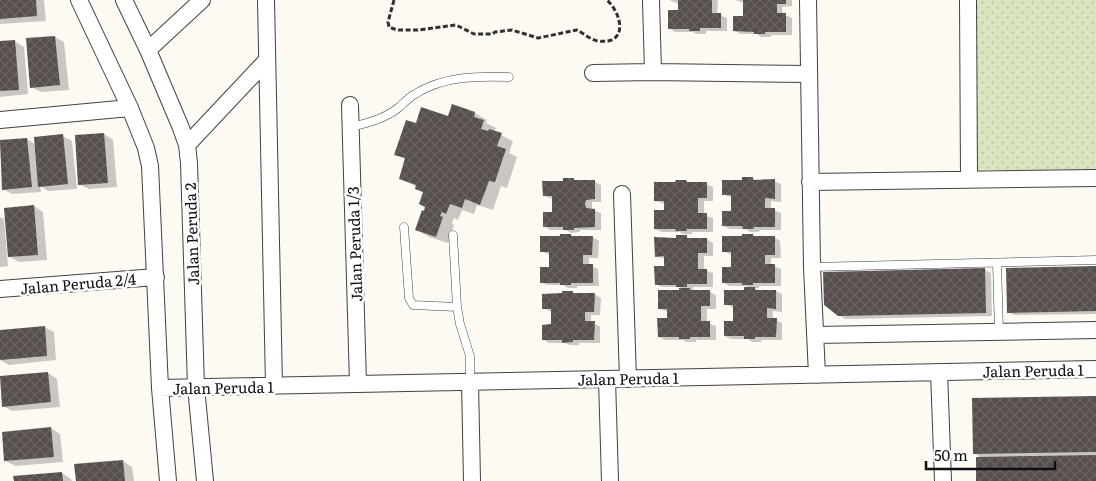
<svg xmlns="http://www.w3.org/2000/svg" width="1096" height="481" font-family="Literata,serif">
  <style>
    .green { fill: url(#green-dots) }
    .shadow { fill: #0003 }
    .building { fill: url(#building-cross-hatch) }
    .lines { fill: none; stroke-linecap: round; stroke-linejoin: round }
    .service-casing { stroke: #424242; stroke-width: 9 }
    .minor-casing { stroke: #424242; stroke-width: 18 }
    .path { stroke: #313131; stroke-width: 3; stroke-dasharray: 5 2.5; stroke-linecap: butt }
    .service { stroke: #fff; stroke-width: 8 }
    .minor { stroke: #fff; stroke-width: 16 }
    .labels { text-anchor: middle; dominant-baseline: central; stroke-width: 5; stroke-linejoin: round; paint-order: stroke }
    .street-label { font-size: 15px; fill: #0f0f0f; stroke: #fff }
  </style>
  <defs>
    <pattern id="green-dots" width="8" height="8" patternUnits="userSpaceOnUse" patternTransform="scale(1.25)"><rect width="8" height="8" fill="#d9e4c0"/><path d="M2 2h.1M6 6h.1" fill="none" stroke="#b9c2a4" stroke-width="1.8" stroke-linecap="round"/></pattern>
    <pattern id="building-cross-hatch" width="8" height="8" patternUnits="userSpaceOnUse" patternTransform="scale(1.25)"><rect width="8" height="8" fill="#564f4d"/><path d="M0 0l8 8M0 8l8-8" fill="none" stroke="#696462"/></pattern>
  </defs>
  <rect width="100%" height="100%" fill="#fdf9f3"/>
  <path class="green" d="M973,0H1096V171L974,170Z"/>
  <path class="shadow" d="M0,0H44L46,21L0,24Z
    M669,0H727H718L717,14L727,18V31H706V34H697L693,32H675L669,28L679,11V4Z
    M735,0H792V6L782,7L783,14L792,18V35H771V37H761L757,34H741L735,31L744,17V3Z
    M55,37L64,42L69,90L41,92L31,87Z
    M14,41L24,47L28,94L0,97V43Z
    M452,105L475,113L487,120L486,123L496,128L494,132L513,141L509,153L517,157L507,188L501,186L493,210L477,205L474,214L462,210L458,220L454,218L452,223L454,225L448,243L429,237L417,230L426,207L424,193L416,189L417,187L400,178L406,160L396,154L417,125L448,117Z
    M104,134L113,140L117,187L89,189L79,184Z
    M63,136L72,141L77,189L48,191L40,186L41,192L12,194L3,189L0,141L27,139L35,144Z
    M753,178L757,181H774L781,184V202L771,201V209L781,213V230H760L759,232H750L746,229H730L723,226L732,212V198L723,194L744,181Z
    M574,180L577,182H595L601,185V202H592V210L601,213V230H580V232L571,233L566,230H550L544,226L553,213V199L544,196L564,182Z
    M686,181L690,184H706L713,187V201H704V215L713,218V232H692V234H683L679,232H662L655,229L665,212V204L655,201L677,183Z
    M34,206L43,212L47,260L19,262L10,257Z
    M0,217L4,219L8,266L0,267Z
    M571,235L575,237H592L599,241L598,258H589V265L598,269L599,286H577V288H568L563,285H547L541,282L550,268V255L541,251L562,237Z
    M753,235L757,237H774L780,241L781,258H771V265L781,269V286H759V288H754L759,291H776L782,294V312L773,311V319L782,323V340H761V342H752L748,339H731L725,336L734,322V308L725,304L751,289L746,286H729L723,282L732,268V255L723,251L743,237Z
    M686,237L690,239H707L713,243V256H704V270L713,273V287H693V291L710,292L716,295V309H707V323L716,326V340H696V342H686L683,340H665L659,337L668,320L669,312L659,309L680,291V287H662L656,284L665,267V259L656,256L677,239Z
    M1096,268V314L1014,315L1008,312Z
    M985,270L991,273L992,316L845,319L839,315Z
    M573,292L576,294H594L601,298L600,315H591V323L600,326V343H579V345H570L565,343H549L543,339L552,326V312L543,308Z
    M44,327L54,332L56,360L9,365L0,360V331Z
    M48,373L57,379L60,407L12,411L3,406Z
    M1096,397V481H977L982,458L974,453Z
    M51,428L60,434L63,462L15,466L6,461Z
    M123,461L132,467L134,481H77Z
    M62,473L71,479L72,481H15Z"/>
  <path class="building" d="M0,0H36L37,16L0,19Z
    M678,0H712V13H721V28H700V31H689V29H668V10H678Z
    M743,0H786V4H777V13H786V32H765V34H754V32L733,31V16H743Z
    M55,36L60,85L30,88L26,38Z
    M15,40L19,90L0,91V41Z
    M452,104L475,112L474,117L484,120L481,129L488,131L489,129L502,133L497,146L506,149L495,182L489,181L480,205L465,199L462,208L450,204L446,214L442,212L440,216L443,217L436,237L415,230L422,210L424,211L425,207L419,204L423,192L415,189L416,185L399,179L405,158L394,155L406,120L416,123L421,107L448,116Z
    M104,133L108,183L78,185L75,135Z
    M63,134L68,184L38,187L34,137Z
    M27,138L32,187L2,190L0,140Z
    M742,177H753V180L775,179V199L765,198V208H775V227H754L753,229H743L742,226H722V211H731V195H722V180H742Z
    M563,178H574V180H595V199L586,200L585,204L586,208L595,209V227L574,228V230H563V227H543V212H552V196H543L542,181H563Z
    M676,180H686L687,182H707V198H698V213H707V229H686L687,231H675L676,229H654V210H664V201H654V182H675Z
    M34,205L38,255L8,257L4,208Z
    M560,234H571V236H593L592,255H583V264H593V283H571V285H560V283H540V267H549V252H540V236H560Z
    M742,234H753V236H775V255H765V264H775V283H753V285H742V283H722V267H731V252H722V236H742Z
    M676,235H687V238H707V253H698V269H707V284H687V287H676V285H655L654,266H664V256L655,257L654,237L676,238Z
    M1096,266V311L1007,313L1006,268Z
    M985,268L986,313L838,316L824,305L823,272Z
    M744,287H755V290H776V309L767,308V318H777L776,337H755V339H744V336H724V321H733V305H724V290H744Z
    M679,288H690V290H710V306H701V321H710V337H690V339H679V337H658L657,318H667V309H658V290H679Z
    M562,291H573V293H595L594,312H585V321H595L594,340H573V342L562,343V340H542V325L551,324V309H542V294L562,293Z
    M45,326L47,356L0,360V330Z
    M48,372L51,402L2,407L0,376Z
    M1096,396V452L973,454L972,398Z
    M51,427L54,457L4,461L2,432Z
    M1096,455V481H976V457Z
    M123,460L125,481H76L74,464Z
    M62,472L63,481H14L13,476Z"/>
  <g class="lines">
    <defs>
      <path id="service" d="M351,127C368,123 383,119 397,109C403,104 408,98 415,94C444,76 476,76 509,77
        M404,227L409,298L413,305L457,307
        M453,235L457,307L460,324L470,356V382
        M997,263L999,331
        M812,267L1096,260"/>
      <path id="minor" d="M79,0L130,108L146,148L150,166L160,388L168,481
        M124,0L148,50L181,128L187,145L189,163L196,387L205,481
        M266,0L274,386
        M651,0L653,72L808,74
        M808,0L812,267L817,375
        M968,0L969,178
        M148,50L202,0
        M593,73L653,72
        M350,105L358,384
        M0,120L130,108
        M187,145L267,60
        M810,182L1096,178
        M622,194L628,379
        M0,289L156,277
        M815,335L1096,330
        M939,372L943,481
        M607,379L610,481
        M470,382L472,481
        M160,388L1096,369"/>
    </defs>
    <use href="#service" class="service-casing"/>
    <use href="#minor" class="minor-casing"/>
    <path class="path" d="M394,0L388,22L389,27L397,30H418L456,25L474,34H492L495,32L512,30L538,38L577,30C583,33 591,40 598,41C629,45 622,14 607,0"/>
    <use href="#service" class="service"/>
    <use href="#minor" class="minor"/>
  </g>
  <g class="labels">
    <g class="street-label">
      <text transform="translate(191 234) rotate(-92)">Jalan Peruda 2</text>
      <text transform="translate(354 244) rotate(-92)">Jalan Peruda 1/3</text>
      <text transform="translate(78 283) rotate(-5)">Jalan Peruda 2/4</text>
      <text transform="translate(1033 370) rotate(-1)">Jalan Peruda 1</text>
      <text transform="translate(628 378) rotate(-1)">Jalan Peruda 1</text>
      <text transform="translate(223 387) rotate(-1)">Jalan Peruda 1</text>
    </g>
  </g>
  <path d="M926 461v8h129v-8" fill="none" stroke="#0f0f0f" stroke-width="2.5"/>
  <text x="934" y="461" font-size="15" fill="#0f0f0f" stroke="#ffffff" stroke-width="4" paint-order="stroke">50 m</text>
</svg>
